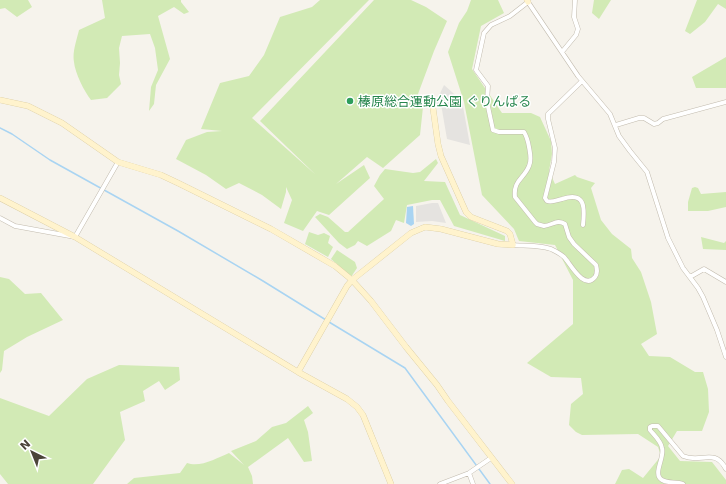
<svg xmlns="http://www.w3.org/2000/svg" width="726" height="484" font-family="'DejaVu Sans','Noto Sans JP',sans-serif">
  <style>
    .green { fill: #d2eab5 }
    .parking { fill: #e5e3e0 }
    .water { fill: #a9d4f2 }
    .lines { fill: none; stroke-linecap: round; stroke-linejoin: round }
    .stream { stroke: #a9d4f2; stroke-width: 1.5 }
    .street-casing { stroke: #c2bbae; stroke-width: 5 }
    .secondary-casing { stroke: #d6c79b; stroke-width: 6 }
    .street { stroke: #fff; stroke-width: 4 }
    .secondary { stroke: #fff3cd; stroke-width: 5.5 }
    .leisure-dot { fill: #2e9e5b; stroke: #fff; stroke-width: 1.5 }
    .labels { text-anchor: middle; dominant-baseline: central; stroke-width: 3; stroke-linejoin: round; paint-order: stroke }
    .leisure-label { font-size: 13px; fill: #27864d; stroke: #fff; text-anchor: start }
  </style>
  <rect width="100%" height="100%" fill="#f6f3ec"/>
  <path class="green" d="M0,0H28L32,7L17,17L5,8L0,9Z
    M102,0H181V2L189,12L184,14L174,7L158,16L170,59L156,85L154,104L149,111L151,87L158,70L155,48L150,34L122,36L119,48L120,63L119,75L121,84L107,98L91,100C84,91 75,73 74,62C72,52 77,39 79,30L105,18Z
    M320,0H369L252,118L316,175L260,121L374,0H411L426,7L447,21L434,51L418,94L423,107L420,135L383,168L367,157L336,184L364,165L370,178L329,215L317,211L303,231L284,223L292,200L286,187V192L281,209L262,195L239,183L226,189L206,175L176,159L186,140L207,132L222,131L201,129L220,83L249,76L264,55L280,17L312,7Z
    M471,0H498L504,13L481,26L472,69L502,113H531L540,117L551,141L552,154L549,171L555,184L575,175L577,177L595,183L591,188L601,220L612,234L631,249L632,258L641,272L651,302L657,334L641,344L649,356L670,357L695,372H703L708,389L709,412L702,431H677L668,446L680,461L712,462L726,480V484H615L622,470L629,469L643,478L661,456L658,447L638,434L582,435L576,432L569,425L571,404L583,394L581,378L551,377L527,363L573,324V280L555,245L519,241L514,229L482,195L464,102L448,52L459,23L467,11Z
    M594,0H611L599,19L592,13Z
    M697,0H726V9L718,4L705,22L690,34L685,31Z
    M726,57V88H696L692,77Z
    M436,159L438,163L424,181L445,182L460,215L505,236V241L454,226L440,200H432L407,205L404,223L396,220L391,231L367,246L358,241L355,245L347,249L339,243L315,217L320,214L328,217L345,232H348L384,199L374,186L380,175L385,169L413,173L420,172Z
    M695,187L698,188L701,194L726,192V207L708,211H688V202L692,188Z
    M309,232L318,235L324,233L330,236L328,243L333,247L328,257L305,244Z
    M701,237L724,243L726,241V250L703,249Z
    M337,250L355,262L357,268L351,277L331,259Z
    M0,277L9,279L25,294L41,293L63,320L27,337L4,351L2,370L0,373Z
    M119,365L179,367L180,380L165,390L159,381L143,391L145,401L120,412L125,440L93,484H8L0,474V398L49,416L87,379Z
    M308,406L313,413L304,420L308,432L312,461L304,462L288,438L248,467L252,476L253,484H127L134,478L180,473L187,463C200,468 217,458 229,453L244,465L231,451L256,441L272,427L286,423Z"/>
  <path class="parking" d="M444,85L462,101L470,145L447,139L441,104H435Z
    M432,203H438L446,223L432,221L416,222V206Z"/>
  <path class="water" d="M413,206L414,224L411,226L406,223L407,207Z"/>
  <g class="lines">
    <path class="stream" d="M0,128L12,134L50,160L178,231L263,281L326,320
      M329,322L405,368L490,484"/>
    <defs>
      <path id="street" d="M562,52L576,35L578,29L574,17L575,0
        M582,81L548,114V119L555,148L554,162L545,198L547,201C552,203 557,200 562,199C585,191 585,207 583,225
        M616,125L639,118H644L654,124L658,123L663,119L726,102
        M0,218L15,226L75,237L118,162
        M513,245C524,246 544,245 553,250C557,252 561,254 564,257C570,263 584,291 595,277C598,273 597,269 596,265L574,244L569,237L565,224C557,219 553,225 544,226L537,224L535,222L515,197C513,180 524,179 529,166C532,160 530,153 529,147C528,141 527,137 524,132H499L493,130L487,102L488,86L476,70L484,33L491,25L510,16L528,2L578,76L610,114L619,136L630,151L647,172L668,238L683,268L698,288L703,297L717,330L726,357
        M690,277L704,269L726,282
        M469,473L473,484
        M440,484L469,473L491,458
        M683,484C676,481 669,484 662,480C652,474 665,458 662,448C661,441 654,435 650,430V427L652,426H658L683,456C701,464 714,447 726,469"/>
      <path id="secondary" d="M527,0L528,2
        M0,100L28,106L62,123L118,162L161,175L178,183L271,229L335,266L352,280L371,301L406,347L437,385L448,401L512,484
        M0,198L75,237L298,372L347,399L357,407L363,415L391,484
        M298,372L347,286L352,280L411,233L425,227L441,229L498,244L513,245L510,234L507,231L471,217L466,212L441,156L438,144L432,101"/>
    </defs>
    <use href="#street" class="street-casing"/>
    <use href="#secondary" class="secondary-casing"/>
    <use href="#street" class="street"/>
    <use href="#secondary" class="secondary"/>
  </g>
  <circle class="leisure-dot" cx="350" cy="101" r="4"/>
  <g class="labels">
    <g class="leisure-label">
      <text x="358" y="101">榛原総合運動公園 ぐりんぱる</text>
    </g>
  </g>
  <g transform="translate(32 452) rotate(317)" stroke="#ffffff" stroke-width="3" paint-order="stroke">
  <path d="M0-3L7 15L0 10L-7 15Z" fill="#4b4439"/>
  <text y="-6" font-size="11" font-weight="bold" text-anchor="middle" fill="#4b4439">N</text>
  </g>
</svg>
